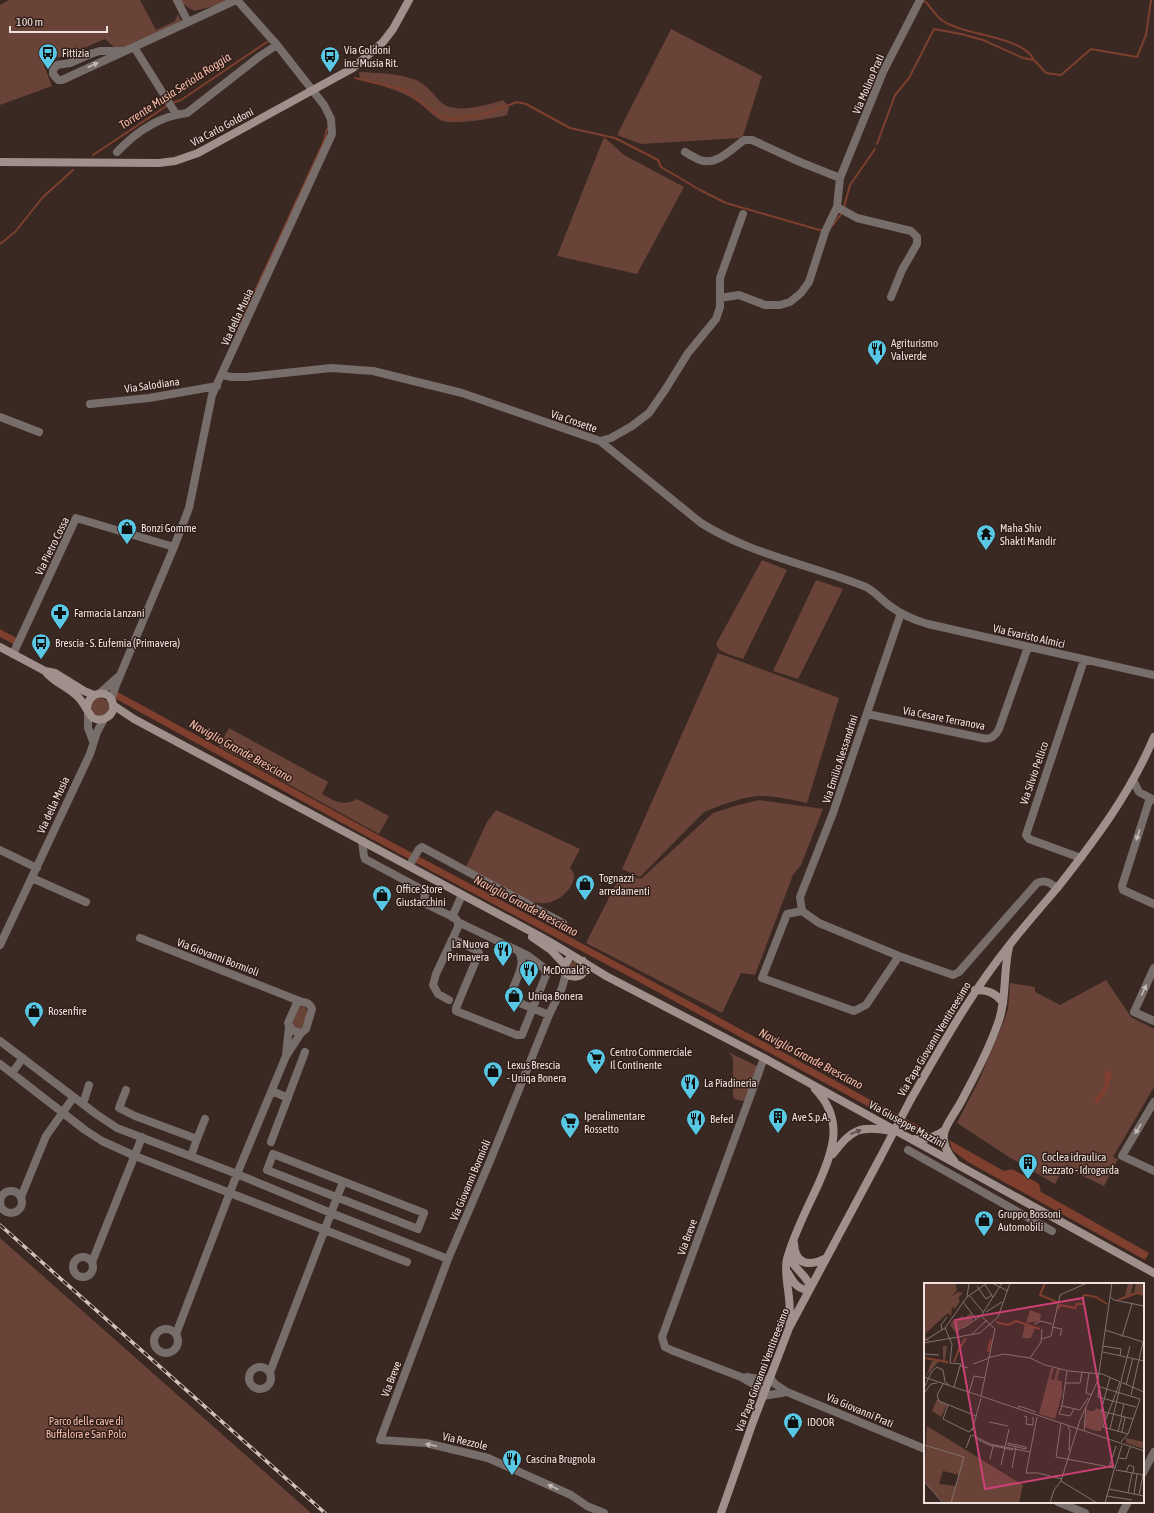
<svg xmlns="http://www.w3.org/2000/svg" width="1154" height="1513" font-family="'Asap Condensed',sans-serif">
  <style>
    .green { fill: #6a4338 }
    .water { fill: #7e3f2e }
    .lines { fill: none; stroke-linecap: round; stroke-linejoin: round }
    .stream { stroke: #7e3f2e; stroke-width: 2 }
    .canal { stroke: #7e3f2e; stroke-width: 7 }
    .street { stroke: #776d6a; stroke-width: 8 }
    .secondary { stroke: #a0908c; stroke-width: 8 }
    .rail-casing { stroke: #cfc1bc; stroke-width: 3.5 }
    .rail { stroke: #301e19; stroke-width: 2; stroke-dasharray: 6; stroke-linecap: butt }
    .secondary-bridge { stroke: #a0908c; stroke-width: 8 }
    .oneway { fill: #c5b9b5 }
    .oneway2 { fill: #5d4c47 }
    .labels { text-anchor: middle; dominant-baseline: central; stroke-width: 3; stroke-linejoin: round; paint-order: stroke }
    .poi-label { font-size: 11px; fill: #efe2de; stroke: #301e19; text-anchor: start }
    .street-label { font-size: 11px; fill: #efe2de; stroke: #301e19 }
    .park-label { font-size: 11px; fill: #fabfae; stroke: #301e19 }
    .water-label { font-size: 12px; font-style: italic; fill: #f6bbaa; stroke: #301e19 }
    .inset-river { fill: none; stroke: #7e3f2e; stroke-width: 2 }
    .inset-road { fill: none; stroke: #82726d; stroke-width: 1 }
    .view { fill: #cb4075; fill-opacity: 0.15; stroke: #cb4075; stroke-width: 2 }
    .inset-edge { fill: none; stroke: #efe2de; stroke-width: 2 }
  </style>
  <rect width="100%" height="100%" fill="#3a2822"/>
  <path class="green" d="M9,0H140L156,30L175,21L178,14L181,21L121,49H116L105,39L63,57H59L43,63L52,86L0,105V5Z
    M180,0H226L227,1L218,5L194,11L183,4Z
    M671,29L762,76L743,136L739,138L641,144L617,135Z
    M359,72C378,73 398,73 416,80C427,85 433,94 441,102C454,115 488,105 503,100L509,107L507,115C495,118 451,126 440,120C432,115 425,107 418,102C401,90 380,85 360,80Z
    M604,137L624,155L684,187L637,274L557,256Z
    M762,560L787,570L743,659C735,656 718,653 716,644Z
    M816,580L843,589L798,679L773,671Z
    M718,653L839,698L807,803C792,800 776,796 760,796C746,796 716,806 703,813L640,877L622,869Z
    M91 707a9 9 0 1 1 18 0a9 9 0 1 1-18 0Z
    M229,728L328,782L322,794C335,801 343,807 357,799L389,816L379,834L219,746Z
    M759,800L823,809L801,865L793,875L755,975L741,973L722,1013L586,943L621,874L641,879L713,813L738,805Z
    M496,810L580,849L570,868C575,874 575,877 572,884C566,896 552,905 539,903C521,901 484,877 466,867L487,822Z
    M569 967a6 6 0 1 1 12 0a6 6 0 1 1-12 0Z
    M1106,980L1131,1017L1154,1029V1087L1113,1157L1118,1159L1104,1186L1064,1167L1055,1184L1009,1157L957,1123L979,1080L1004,1021L1008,1009L1010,983L1035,987V992L1060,1005Z
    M304,1006C311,1012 306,1022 301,1028L296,1029L292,1024L293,1022L299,1007Z
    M728,1052L757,1066L758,1068L745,1100L742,1101L734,1099L733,1095V1061L732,1056Z
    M0,1238L311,1513H0Z"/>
  <path class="water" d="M1106,1071H1110L1112,1073C1109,1085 1106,1096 1097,1104L1094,1101C1097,1095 1104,1091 1105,1084C1106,1079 1102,1076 1106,1071Z
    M949,1140L1149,1253L1145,1260L968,1162L953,1151Z"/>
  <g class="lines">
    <path class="stream" d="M922,1L926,2C931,8 936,16 943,21C965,36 1023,36 1034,60
      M355,78L405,90L439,116L453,119L485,114L517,102L526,104L570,128L615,138L658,160L661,167L700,190L726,203L823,231
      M172,103L181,100L267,42
      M877,144L895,95L909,78L934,29L961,34L983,40L1023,58L1034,60L1046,73L1061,75L1091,49L1137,57L1146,35L1151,0
      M93,155L168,105
      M844,207L850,185L875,149
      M832,226L842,213
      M0,244L15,232L43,197L73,170
      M238,328L324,141L327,129"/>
    <path class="canal" d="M0,633L15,641
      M116,695L373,836L628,972L926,1134
      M1001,1175L1012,1173L1036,1186L1038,1196"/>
    <path class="street" d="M177,0L188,22
      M134,47L176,114
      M125,51H100L93,53L70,63L57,65L53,70V74L58,80H62L236,0
      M117,152C136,132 159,116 187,113L260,56L277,45
      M685,152C690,155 695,158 700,160C716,166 732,149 744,140H752L800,162L840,178
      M837,207L857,218L911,231L917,237V244L902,270L891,297
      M720,298L739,295L765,305H780L790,302L801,293L809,282L825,232L837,207L840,178L883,72L920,0
      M222,375L232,377H246L331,368L373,371L462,393L600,441L701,523C752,555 811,565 866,587C874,591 882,600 890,606C902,615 914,620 928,624L1154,675
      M90,404L149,398L217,386
      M0,417L39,432
      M600,441L611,438L632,426L649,413L665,390L688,353L716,319L720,307V278L743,214
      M901,613L833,813L800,897L802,911L819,923L899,956L953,975L959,972L1037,883C1045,879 1050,883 1057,888
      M13,654L76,518L174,547
      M100,693L119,676
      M111,700L116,685L174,547L189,508L212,395L332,134L331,119L324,105L277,45L237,0
      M88,712V728L93,741
      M867,714L982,738C990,740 995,737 999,729L1028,647
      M1133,780L1139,792L1154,800
      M1150,798L1122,886L1123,890L1154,904
      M362,841L364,856L365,859L423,890L425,895L424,900L426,904L455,918L458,922V927L436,974L433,985L438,994L449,1000
      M0,850L37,868
      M1081,858L1029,839L1026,835L1084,660
      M409,866L419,849L422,847L563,923
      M32,878L86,902
      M802,911L787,914L762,978L854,1011L866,1005L899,956
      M452,917L462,895
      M140,938L302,1002
      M453,939L478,951L479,953L456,1008V1011L517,1035H522L546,975L544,968L527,955L458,922
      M0,945L90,754L97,732L104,719
      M519,952C527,964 514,983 510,996V999L549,1015
      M1154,968L1134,1012L1154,1021
      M565,971V977L562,988L549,1015L490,1161L448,1259L380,1440L426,1443L488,1458L571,1495L587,1506L604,1513
      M299,1002C304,1001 310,1003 312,1009L306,1029L301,1033L292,1030L288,1023L296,1005Z
      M0,1041L96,1114L117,1128L237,1174L331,1213L448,1259
      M286,1055L289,1027
      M764,1058L662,1337L665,1347L671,1350L741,1377L755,1385L760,1389L763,1396L787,1392
      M0,1064L85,1130L102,1141L135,1156L407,1262
      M12,1073L23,1058
      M126,1090L119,1108L135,1116L197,1139L191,1156
      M272,1091L288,1098
      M1154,1102L1122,1156L1154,1171
      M83,1104L89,1085
      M197,1139L205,1119
      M271,1142L305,1052
      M908,1150L1052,1231
      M273,1154L424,1213L418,1229L267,1170Z
      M0 1202a11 11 0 1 1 22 0a11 11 0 1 1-22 0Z
      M21,1197L46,1136L73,1098
      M73 1267a10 10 0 1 1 20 0a10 10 0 1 1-20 0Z
      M92,1262L142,1137
      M154 1341a12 12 0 1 1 24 0a12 12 0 1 1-24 0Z
      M176,1334L237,1174L286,1056L301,1033
      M249 1378a11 11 0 1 1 22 0a11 11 0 1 1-22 0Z
      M270,1372L343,1182
      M747,1377L764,1380L770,1378L775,1384L787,1392L925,1449
      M1143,1473L1154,1452
      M1058,1502L1085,1513
      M1122,1513L1128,1502"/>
    <path class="secondary" d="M0,162L159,163L175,161L198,153L353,68L383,42L393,29L409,0
      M0,647L45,671L55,673L84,691L94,695
      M45,671C54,683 69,687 79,698C84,703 89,715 93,718C103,723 115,715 113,704C110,688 88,691 87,708
      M113,705L134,719L532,932C557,945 581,961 606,976L764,1058L1154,1273
      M532,937L551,950L565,965
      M568,960C553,981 594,983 583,961
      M975,990C988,990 996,993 1003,1003
      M911,1099C942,1045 972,991 1011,943C1026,924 1042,906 1058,887C1095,840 1131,792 1154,737
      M914,1139C926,1140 936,1137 945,1130
      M833,1154C851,1129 861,1125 891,1131
      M954,1161C947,1153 941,1141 945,1130C949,1119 958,1109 963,1098C976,1074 989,1049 998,1023C1007,999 1003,972 1009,947
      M794,1243C795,1265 809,1267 826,1258
      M790,1252C790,1268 805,1272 810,1286
      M788,1273C793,1282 797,1289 808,1290
      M789,1323C790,1314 790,1306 789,1298C788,1286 784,1271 787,1259C794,1233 807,1209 818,1185C833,1151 845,1120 815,1089
      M721,1513L753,1422L789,1328L880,1158"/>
    <defs>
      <path id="rail" d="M0,1225L325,1513"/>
    </defs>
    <use href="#rail" class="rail-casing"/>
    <use href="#rail" class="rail"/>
    <path class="secondary-bridge" d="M880,1158L911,1099"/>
  </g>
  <defs><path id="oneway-solid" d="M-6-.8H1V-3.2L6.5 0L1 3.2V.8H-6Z"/></defs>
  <g class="oneway">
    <use href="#oneway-solid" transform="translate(93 65) rotate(-25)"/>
    <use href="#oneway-solid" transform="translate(1138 835) rotate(108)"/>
    <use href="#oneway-solid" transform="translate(1144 990) rotate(-65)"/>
    <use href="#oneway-solid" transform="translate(1138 1129) rotate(121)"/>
    <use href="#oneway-solid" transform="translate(431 1445) rotate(-168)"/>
    <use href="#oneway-solid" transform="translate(553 1487) rotate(-155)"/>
  </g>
  <use class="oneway2" href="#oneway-solid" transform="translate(856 1132) rotate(-23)"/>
  <defs>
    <symbol id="bus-pin" viewBox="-11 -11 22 30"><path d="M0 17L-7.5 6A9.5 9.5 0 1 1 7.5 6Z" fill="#58c8e4" stroke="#301e19"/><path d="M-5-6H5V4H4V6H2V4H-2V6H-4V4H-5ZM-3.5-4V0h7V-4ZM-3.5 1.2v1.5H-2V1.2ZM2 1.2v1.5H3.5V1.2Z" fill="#111"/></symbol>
    <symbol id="restaurant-pin" viewBox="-11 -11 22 30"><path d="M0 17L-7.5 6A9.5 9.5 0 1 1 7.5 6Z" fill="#58c8e4" stroke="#301e19"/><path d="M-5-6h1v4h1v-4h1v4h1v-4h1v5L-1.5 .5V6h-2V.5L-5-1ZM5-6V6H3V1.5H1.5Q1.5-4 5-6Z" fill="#111"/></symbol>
    <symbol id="shop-pin" viewBox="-11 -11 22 30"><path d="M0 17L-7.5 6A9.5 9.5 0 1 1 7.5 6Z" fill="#58c8e4" stroke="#301e19"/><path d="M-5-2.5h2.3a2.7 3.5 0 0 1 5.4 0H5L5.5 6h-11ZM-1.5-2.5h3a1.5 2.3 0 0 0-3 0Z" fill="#111"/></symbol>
    <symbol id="temple-pin" viewBox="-11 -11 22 30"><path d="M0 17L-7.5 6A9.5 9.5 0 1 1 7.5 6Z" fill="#58c8e4" stroke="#301e19"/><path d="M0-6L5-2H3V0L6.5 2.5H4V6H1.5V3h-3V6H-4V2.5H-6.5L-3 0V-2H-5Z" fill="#111"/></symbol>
    <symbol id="pharmacy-pin" viewBox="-11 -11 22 30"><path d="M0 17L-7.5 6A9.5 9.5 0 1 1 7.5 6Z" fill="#58c8e4" stroke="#301e19"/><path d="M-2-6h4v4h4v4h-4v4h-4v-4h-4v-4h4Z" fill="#111"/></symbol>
    <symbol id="supermarket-pin" viewBox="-11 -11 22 30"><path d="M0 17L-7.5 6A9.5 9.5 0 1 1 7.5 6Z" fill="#58c8e4" stroke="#301e19"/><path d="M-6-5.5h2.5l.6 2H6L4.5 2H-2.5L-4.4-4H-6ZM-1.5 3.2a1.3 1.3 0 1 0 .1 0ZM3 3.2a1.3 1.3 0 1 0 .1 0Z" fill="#111"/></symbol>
    <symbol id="building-pin" viewBox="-11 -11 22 30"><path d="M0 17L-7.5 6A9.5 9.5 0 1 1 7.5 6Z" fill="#58c8e4" stroke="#301e19"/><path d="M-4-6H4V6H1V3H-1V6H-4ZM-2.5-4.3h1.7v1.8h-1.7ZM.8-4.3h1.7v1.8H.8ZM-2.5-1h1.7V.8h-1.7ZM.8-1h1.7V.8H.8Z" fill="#111"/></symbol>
  </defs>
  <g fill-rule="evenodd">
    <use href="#bus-pin" x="37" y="42" width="22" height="30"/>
    <use href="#bus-pin" x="319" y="45" width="22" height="30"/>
    <use href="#restaurant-pin" x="866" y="338" width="22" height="30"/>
    <use href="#shop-pin" x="116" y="517" width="22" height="30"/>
    <use href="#temple-pin" x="975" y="523" width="22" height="30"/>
    <use href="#pharmacy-pin" x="49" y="602" width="22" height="30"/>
    <use href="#bus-pin" x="30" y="632" width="22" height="30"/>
    <use href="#shop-pin" x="574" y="873" width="22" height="30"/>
    <use href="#shop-pin" x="371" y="884" width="22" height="30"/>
    <use href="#restaurant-pin" x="492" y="939" width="22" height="30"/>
    <use href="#restaurant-pin" x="518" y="959" width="22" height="30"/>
    <use href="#shop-pin" x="503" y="985" width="22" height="30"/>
    <use href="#shop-pin" x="23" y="1000" width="22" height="30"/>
    <use href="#supermarket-pin" x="585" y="1047" width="22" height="30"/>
    <use href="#shop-pin" x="482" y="1060" width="22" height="30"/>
    <use href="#restaurant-pin" x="679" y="1072" width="22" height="30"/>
    <use href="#building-pin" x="767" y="1106" width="22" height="30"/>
    <use href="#restaurant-pin" x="685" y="1108" width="22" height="30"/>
    <use href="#supermarket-pin" x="559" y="1111" width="22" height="30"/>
    <use href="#building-pin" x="1017" y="1152" width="22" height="30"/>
    <use href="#shop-pin" x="973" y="1209" width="22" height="30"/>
    <use href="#shop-pin" x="782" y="1411" width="22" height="30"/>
    <use href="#restaurant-pin" x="501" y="1448" width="22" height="30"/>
  </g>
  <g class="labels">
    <g class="poi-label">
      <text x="344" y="50">Via Goldoni<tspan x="344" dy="13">inc. Musia Rit.</tspan></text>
      <text x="62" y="53">Fittizia</text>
      <text x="891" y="343">Agriturismo<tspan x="891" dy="13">Valverde</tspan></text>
      <text x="141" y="528">Bonzi Gomme</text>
      <text x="1000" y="528">Maha Shiv<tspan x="1000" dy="13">Shakti Mandir</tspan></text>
      <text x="74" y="613">Farmacia Lanzani</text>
      <text x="55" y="643">Brescia - S. Eufemia (Primavera)</text>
      <text x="599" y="878">Tognazzi<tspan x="599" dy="13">arredamenti</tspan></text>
      <text x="396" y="889">Office Store<tspan x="396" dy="13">Giustacchini</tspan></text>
      <text x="489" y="944" text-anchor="end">La Nuova<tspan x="489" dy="13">Primavera</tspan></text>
      <text x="543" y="970">McDonald's</text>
      <text x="528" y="996">Uniqa Bonera</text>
      <text x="48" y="1011">Rosenfire</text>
      <text x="610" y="1052">Centro Commerciale<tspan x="610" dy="13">Il Continente</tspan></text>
      <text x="507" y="1065">Lexus Brescia<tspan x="507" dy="13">- Uniqa Bonera</tspan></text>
      <text x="704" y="1083">La Piadineria</text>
      <text x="584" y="1116">Iperalimentare<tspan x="584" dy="13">Rossetto</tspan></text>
      <text x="792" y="1117">Ave S.p.A.</text>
      <text x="710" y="1119">Befed</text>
      <text x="1042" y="1157">Coclea idraulica<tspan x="1042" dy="13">Rezzato - Idrogarda</tspan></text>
      <text x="998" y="1214">Gruppo Bossoni<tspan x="998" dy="13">Automobili</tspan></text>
      <text x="807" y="1422">IDOOR</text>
      <text x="526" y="1459">Cascina Brugnola</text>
    </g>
    <g class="street-label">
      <text transform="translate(868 84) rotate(-67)">Via Molino Prati</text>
      <text transform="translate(222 127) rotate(-28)">Via Carlo Goldoni</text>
      <text transform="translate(237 317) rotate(-65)">Via della Musia</text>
      <text transform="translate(152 385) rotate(-8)">Via Salodiana</text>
      <text transform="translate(574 421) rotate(19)">Via Crosette</text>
      <text transform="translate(52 546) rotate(-64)">Via Pietro Cossa</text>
      <text transform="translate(1029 636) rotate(13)">Via Evaristo Almici</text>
      <text transform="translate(944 718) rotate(11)">Via Cesare Terranova</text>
      <text transform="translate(840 759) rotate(-72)">Via Emilio Alessandrini</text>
      <text transform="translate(1034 773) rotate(-71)">Via Silvio Pellico</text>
      <text transform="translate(53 805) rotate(-65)">Via della Musia</text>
      <text transform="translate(218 957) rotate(21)">Via Giovanni Bormioli</text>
      <text transform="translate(934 1039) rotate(-59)">Via Papa Giovanni Ventitreesimo</text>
      <text transform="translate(907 1124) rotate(29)">Via Giuseppe Mazzini</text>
      <text transform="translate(470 1180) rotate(-67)">Via Giovanni Bormioli</text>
      <text transform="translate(687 1237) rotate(-70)">Via Breve</text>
      <text transform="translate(762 1370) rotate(-69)">Via Papa Giovanni Ventitreesimo</text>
      <text transform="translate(391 1379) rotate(-69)">Via Breve</text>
      <text transform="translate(860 1410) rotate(23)">Via Giovanni Prati</text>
      <text transform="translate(465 1441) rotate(13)">Via Rezzole</text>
    </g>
    <g class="park-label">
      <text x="86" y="1421">Parco delle cave di<tspan x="86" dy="13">Buffalora e San Polo</tspan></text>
    </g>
    <g class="water-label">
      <text transform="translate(175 91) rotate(-33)">Torrente Musia Seriola Roggia</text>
      <text transform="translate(241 751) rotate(29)">Naviglio Grande Bresciano</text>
      <text transform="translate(526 906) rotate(28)">Naviglio Grande Bresciano</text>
      <text transform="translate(811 1059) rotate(28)">Naviglio Grande Bresciano</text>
    </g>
  </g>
  <g transform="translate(924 1283)">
    <rect width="220" height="220" fill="#3a2822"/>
    <path d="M0,0H31L33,7L28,13L34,9L39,10L34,15L36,17L34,22L30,26L28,24L27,33L24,30L3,49L1,53L6,59L0,57ZM204,0H209L207,11L210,10L212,0L220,2V12L214,11L195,16L201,13ZM106,27L117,31L116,38L102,40ZM47,30L49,37L32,50L26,42L29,37L31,38L38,33L40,35ZM101,41L111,45L107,55H98ZM19,63H23L21,78L24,81L15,78L2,93L8,78H12L5,76L19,77ZM127,85H130L127,96L130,97L133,86H136L133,97L138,98V111L131,136L115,131ZM13,116L23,122L17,134L8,128ZM173,125L183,131L177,148H172L160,144L163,127L169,128ZM3,143L99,202L95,220H20L0,198ZM19,188L35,192L32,203L15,201ZM202,155L220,159V166L202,160Z" fill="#6a4338" fill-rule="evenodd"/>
    <path class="inset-river" d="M121,0L116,12L133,19M194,17L213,10L220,12M134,26L136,22L151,25L153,21H159V13L162,12L172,14L183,21M72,39L84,42L92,38L116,46M64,69L67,56M0,75L24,79M30,79L35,66L42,55"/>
    <path class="inset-road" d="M68,0L84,8M61,2L69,14M53,3L62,16L68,12M45,12L60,30M43,14L45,0M186,14L190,17L220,23M39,19L52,36M62,29L78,19M110,41L117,38L128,41M128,44L138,46L136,53M21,45L28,61L26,80L37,81L36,83L44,85M39,45L57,33L78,0M18,47L17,42L23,34M181,47L219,59L207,112M47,52L63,37M198,54L208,21M117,56L127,53L136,12L163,0M0,58L21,45L43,14L63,0M0,60L56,50L74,34L86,0M179,63L197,66L196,73M179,69L220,78M0,71L15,72M63,75L80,71L106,75L121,82L145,88L178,91L220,109M106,75L117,59L118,46M49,81L63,76M143,88L138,123L156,127L164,115M165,90L162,110L168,112M0,94L220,168M186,94L177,128L209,136M197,98L206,63M196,99L179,144L204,151M141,100H156L158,89M19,101L13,112L15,118L52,133M202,102L209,75M173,103L216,116L204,151L197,159M30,104L36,83M175,104L174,114L212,124M0,105L8,88L13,84L19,87L21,99L25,102M0,110L7,101L13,100M45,110L50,93L61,95M57,113L71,46L57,33M24,122L19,136L45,149L48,146M138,123L135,131L146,133L150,126M94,126L95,123L112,129M100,133L103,134L102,141L109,142V134M197,133L200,121M113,134L102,190H114L138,196M65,139L84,143M137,140L132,174L191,185L190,187M144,143L146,148L145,168M186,146L197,100M48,148L57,115M160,148L162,124M194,148L198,133M198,149L201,134M48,152L66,161L106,169M51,155L65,162L89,167M84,160L102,164V166L84,162ZM0,162L40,174L27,220M42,165L47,152M195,175L202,176L206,164M66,176L69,163M77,182L85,146M88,185L92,164M185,185L192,163M191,185L198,162M192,187L220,192M202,189L205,182L210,184L209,190M0,198L19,220M185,206L220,213M204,210L208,190M210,211L213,191M215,212L219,192M183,213L208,217M126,220L130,207L137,198M173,220L137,198L156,137L174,97L188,0M181,220L190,187"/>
    <path class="view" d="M159,15L189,183L61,206L31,37Z"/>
    <rect width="220" height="220" class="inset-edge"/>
  </g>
  <path d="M10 26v6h97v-6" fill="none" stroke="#efe2de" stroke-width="2"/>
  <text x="16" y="26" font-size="12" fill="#efe2de" stroke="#301e19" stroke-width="3" paint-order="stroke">100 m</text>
</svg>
